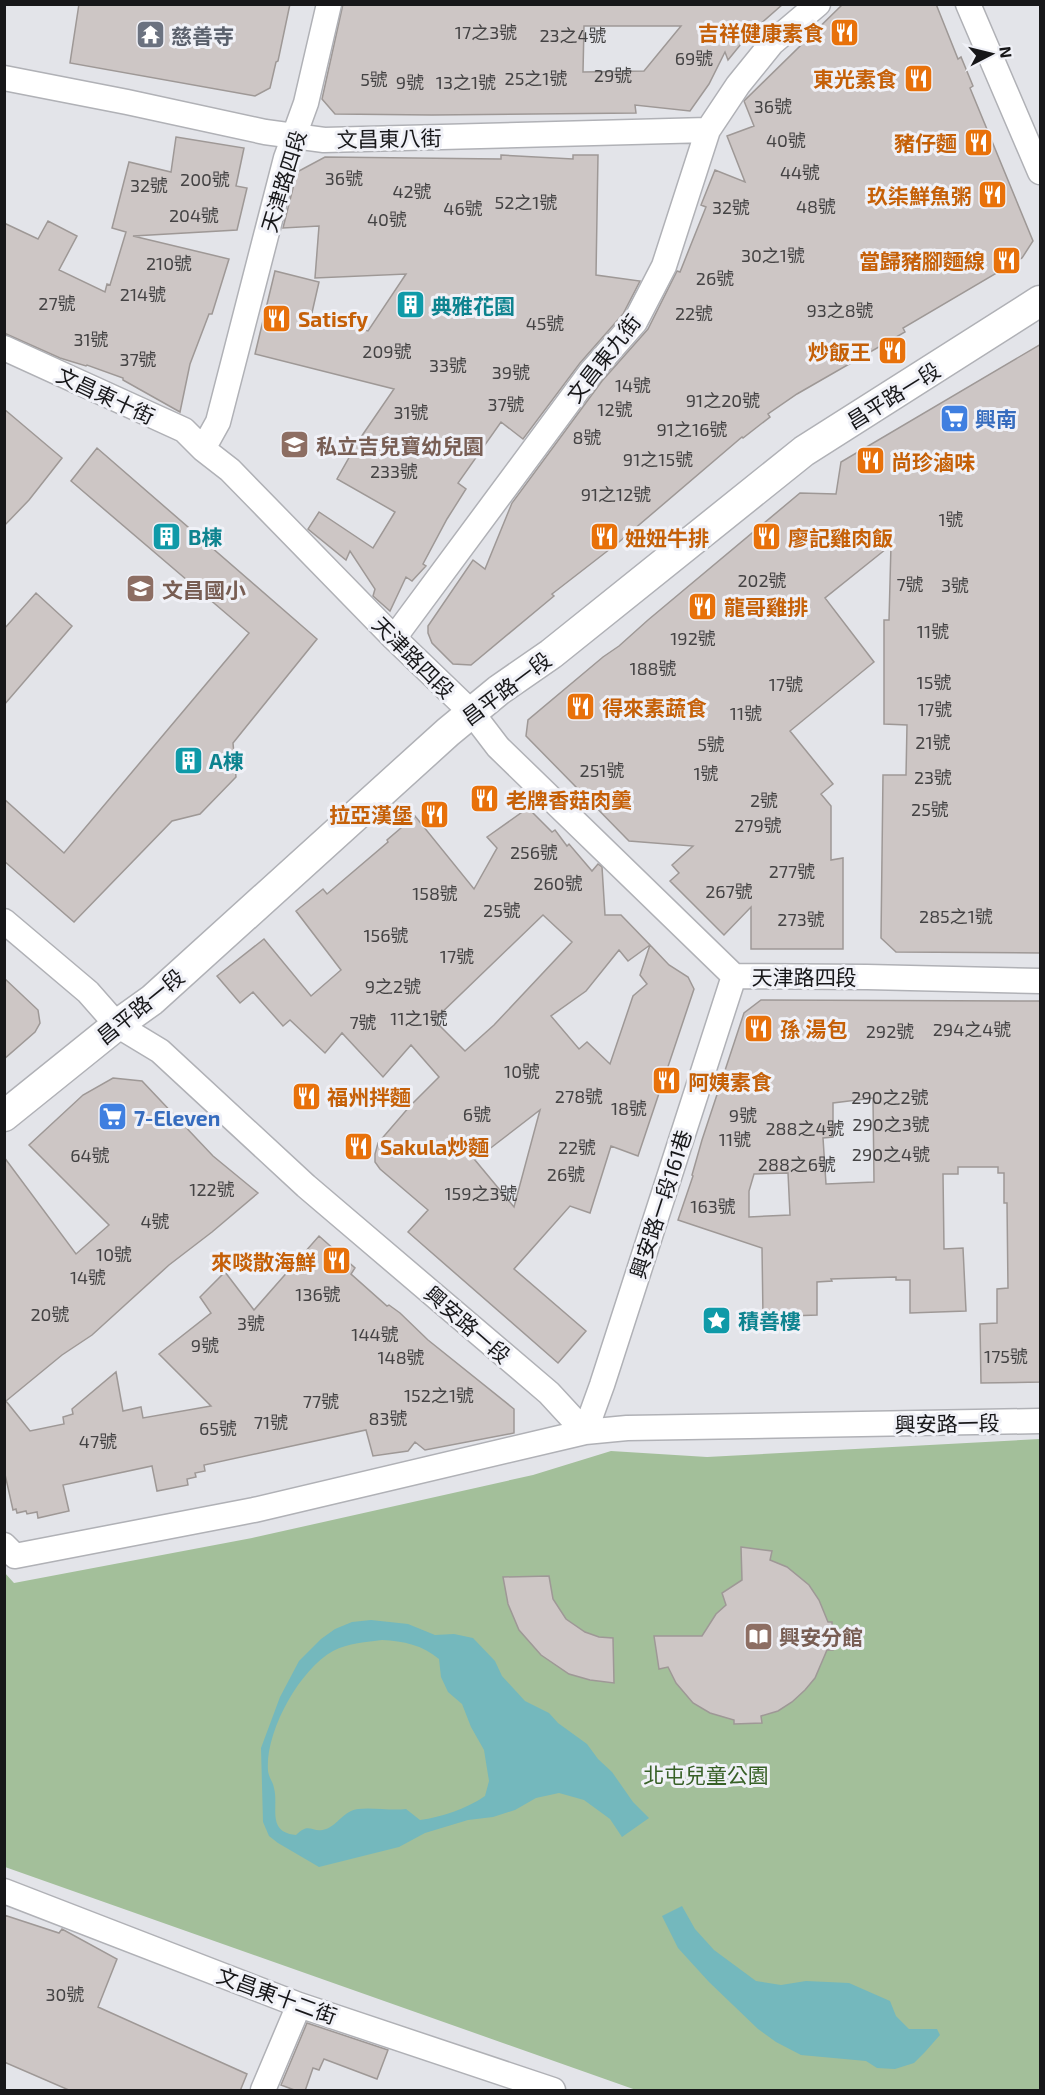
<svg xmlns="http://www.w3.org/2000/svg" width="1045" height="2095" font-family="'Exo 2','Noto Sans TC',sans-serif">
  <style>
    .green { fill: #a3bf9a }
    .water { fill: #74b8bd; fill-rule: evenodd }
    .building { fill: #cdc6c5; stroke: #9e9896; stroke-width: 1.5; fill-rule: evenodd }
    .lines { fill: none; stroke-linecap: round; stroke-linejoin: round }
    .minor-casing { stroke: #b0b1b6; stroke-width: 27 }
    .tertiary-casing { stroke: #b0b1b6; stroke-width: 33 }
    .minor { stroke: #fff; stroke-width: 24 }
    .tertiary { stroke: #fff; stroke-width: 30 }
    .labels { text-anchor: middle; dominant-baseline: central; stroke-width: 6; stroke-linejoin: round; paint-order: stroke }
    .number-label { font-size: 18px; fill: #444344 }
    .food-label { font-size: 21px; font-weight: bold; fill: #c56008; stroke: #f0f1f7; text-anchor: start }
    .worship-label { font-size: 21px; font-weight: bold; fill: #5b616d; stroke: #f0f1f7; text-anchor: start }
    .street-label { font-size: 21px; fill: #171719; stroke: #f0f1f7 }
    .culture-label { font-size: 21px; font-weight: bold; fill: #0d838f; stroke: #f0f1f7; text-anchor: start }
    .shop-label { font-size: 21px; font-weight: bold; fill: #366cbe; stroke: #f0f1f7; text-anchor: start }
    .education-label { font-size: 21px; font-weight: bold; fill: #785e54; stroke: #f0f1f7; text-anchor: start }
    .park-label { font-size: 21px; fill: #386127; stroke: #f0f1f7 }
  </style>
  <rect width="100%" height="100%" fill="#e3e4e9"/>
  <path class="green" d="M1040,1439V2090H636L5,1867L4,1572L14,1583L252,1538L533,1475L611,1451L707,1457Z"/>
  <path class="water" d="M371,1620L408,1624L435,1635L454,1634L473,1638L495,1661L502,1676L525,1701L549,1713L558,1723L587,1744L598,1759L612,1772L633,1802L649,1818L622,1837L610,1819L584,1800L559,1793L536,1798L515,1810L493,1817L468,1820L425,1833L399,1847L319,1867L278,1843L269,1836L263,1822L261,1748L280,1697L299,1661L321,1639L335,1629L352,1622ZM382,1640C404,1641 422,1645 439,1659L441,1677L448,1692L462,1704L471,1727L484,1750L489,1781L485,1796C466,1809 442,1817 420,1820L406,1809C390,1811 373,1807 358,1809C343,1811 338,1825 326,1829C312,1834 310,1821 296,1835C266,1832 279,1807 274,1788C273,1782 269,1778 268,1771C265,1732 299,1670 333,1651C348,1643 367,1642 382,1640Z
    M682,1906L695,1929L714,1950L756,1981L781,1985L806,1981L849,1983L890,2001L896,2016L909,2029H937L940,2035L925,2052L914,2063L895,2069L877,2068L866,2061L801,2055L776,2042L758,2029L709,1982L678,1948L662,1916Z"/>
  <path class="building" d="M79,4H290L278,61L276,62L270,88L255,96L70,63Z
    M343,4H783L750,33L728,60L725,52L709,84L690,111L635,105L636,113L432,115L335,114L322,99ZM584,26H681L644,71L583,72Z
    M843,4H936L958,59L961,57L973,86L970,88L1033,241L1022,258L903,328L905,332L797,394L768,414L770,417L743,438L742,437L619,542L552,594L554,596L471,665L453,664L432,643L428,633V626L473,560L485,569L512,503L602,381L648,329L677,271L680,272L706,207L701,205L715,170L745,182L727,136L754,126L744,101Z
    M176,137L244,148L236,186L247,188L237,230L133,236L229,259L212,314H209L190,364L180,412L123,380V378L87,365L86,366L60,358L4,333V223L38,239L48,221L77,236L59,270L105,292L107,284L110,285L126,232L112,228L129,162L171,172Z
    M501,155L573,159V155H598L596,275L640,281L623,314L580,363L523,439L501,422L458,483L466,489L447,519L423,564L426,566L412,581L406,577L390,611L373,596L375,589L350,551L346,560L308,529L319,512L373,548L395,512L337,479L359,440L394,389L255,354L275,271L319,282L311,317L368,331L406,274L315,278L319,226L283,228L297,172L325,157L501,159Z
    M1041,344V953L896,952L881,938L883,775H906L907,725L884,724V620H889L891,545L825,598L874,662L790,731L833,784L821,794L831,806V860L843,858V949H751V907L724,935L670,881L679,873L672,865L693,846L629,841L526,736L528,720L603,657L619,646L648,620L800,493L836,494L841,462Z
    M4,409L62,458L29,500L4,526Z
    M97,448L317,639L233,743L236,777L200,814L172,821L74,922L4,861V799L64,853L249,633L71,481Z
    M36,593L72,626L4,705V629Z
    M528,808L552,832L555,830L567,846L569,844L592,871L598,864L602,867L605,915H621L650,945L628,961L619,950L586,991L551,1016L579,1049L587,1042L610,1064L633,996L647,984L640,975L650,945L669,965L688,977L694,989L638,1156L611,1146L590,1213L570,1206L514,1269L586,1331L558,1363L408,1232L428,1210L380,1169L375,1162V1154L378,1143L410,1106L439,1077L411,1045L383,1077L342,1033L325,1053L290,1020L283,1026L253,992L240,1003L217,976L264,939L311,996L341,970L296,911L323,889L327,894L388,842L387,840L415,816L474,889L497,848L487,837ZM543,915L572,942L494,1025L465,1051L434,1020ZM540,1110L514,1207L475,1160Z
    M4,978L38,1010L40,1023L35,1032L4,1059Z
    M761,1000L1041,1001V1382L981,1383L980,1324L997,1323V1289L1008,1288L1007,1203H1004V1173H998V1167H958V1174H943L944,1249L963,1248L966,1311L910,1313V1280H896V1277L831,1279L832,1281L817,1282V1315L763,1317L762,1248L678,1220L693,1176L692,1175L702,1140L744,1013ZM873,1098L874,1182L826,1184L823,1138L833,1137V1103ZM788,1173L790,1215L749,1217V1191L754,1174Z
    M113,1078L142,1081L213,1156L258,1193L212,1232L169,1265L92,1335L62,1355L6,1401L30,1431L64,1424L63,1417L73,1414L72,1409L116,1372L123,1411L141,1407L143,1418L211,1406L159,1354L211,1313L200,1297L225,1272L254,1310L319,1236L355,1268L351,1274L387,1306L389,1305L400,1313L428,1340L514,1409V1433L425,1450L415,1442L408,1451L373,1456L366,1430L204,1465L205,1471L195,1473L196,1477L187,1479L188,1485L157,1491L152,1466L63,1485L69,1511L38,1518L37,1512L27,1514L26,1511L17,1513L16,1509L13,1510L4,1470V1157L76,1254L109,1225L29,1145L83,1095Z
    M741,1547L772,1551L770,1560L787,1567L809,1585L819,1600L828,1622H832L833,1650H827L815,1678L805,1690L792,1702L778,1711L761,1716L762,1723L734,1724V1720L710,1713L693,1703L676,1683L668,1667L659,1669L654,1636H702L716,1614L726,1605L722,1593L742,1580Z
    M549,1576L553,1599L566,1619L585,1632L599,1637L613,1638L614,1683L590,1680L569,1674L541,1655L519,1630L508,1604L503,1577Z
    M4,1915L59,1933L62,1929L117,1959L98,2007L247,2074L240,2091H71L4,2062Z
    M307,2023L388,2050L377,2079L324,2059L319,2070L313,2068L305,2091H297L281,2085Z"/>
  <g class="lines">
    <defs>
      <path id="minor" d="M968,4L1040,172
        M4,78L127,102L265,132L324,140L708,130
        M4,348L184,430L203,449L230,470L394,638L472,713L498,747L734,976L867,977L1040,981
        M203,449L218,422L286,158L306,103L329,4
        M394,638L591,372L635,322L664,266L708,130L738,85L772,43L818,4
        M4,921L88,992L117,1025L160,1051L306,1186L549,1393L585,1432L627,1428L1040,1421
        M4,1545L15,1556L254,1510L585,1432L602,1385L734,976
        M4,1891L299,2005L553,2090
        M263,2090L299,2005"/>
      <path id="tertiary" d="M4,1116L117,1025L152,1000L448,732L499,690L551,654L804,451L1040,301"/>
    </defs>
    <use href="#minor" class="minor-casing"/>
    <use href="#tertiary" class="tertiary-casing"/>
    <use href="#minor" class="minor"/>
    <use href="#tertiary" class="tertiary"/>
  </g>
  <defs>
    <symbol id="restaurant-square" viewBox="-11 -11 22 22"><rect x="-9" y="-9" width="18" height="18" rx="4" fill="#e8710a" stroke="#f0f1f7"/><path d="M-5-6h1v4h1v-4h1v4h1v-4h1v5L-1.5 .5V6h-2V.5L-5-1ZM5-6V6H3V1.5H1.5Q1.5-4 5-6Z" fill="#fff"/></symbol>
    <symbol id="temple-square" viewBox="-11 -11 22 22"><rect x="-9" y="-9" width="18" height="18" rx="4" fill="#6b7280" stroke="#f0f1f7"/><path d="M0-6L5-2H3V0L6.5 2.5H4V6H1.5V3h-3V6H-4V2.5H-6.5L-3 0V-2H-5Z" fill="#fff"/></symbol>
    <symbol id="building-square" viewBox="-11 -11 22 22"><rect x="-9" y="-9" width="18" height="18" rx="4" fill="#0f9aa8" stroke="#f0f1f7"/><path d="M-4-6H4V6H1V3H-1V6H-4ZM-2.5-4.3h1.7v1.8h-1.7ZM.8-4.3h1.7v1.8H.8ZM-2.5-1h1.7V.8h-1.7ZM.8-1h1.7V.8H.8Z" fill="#fff"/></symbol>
    <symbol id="supermarket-square" viewBox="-11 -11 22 22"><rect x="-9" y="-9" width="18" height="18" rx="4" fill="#3f7fe0" stroke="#f0f1f7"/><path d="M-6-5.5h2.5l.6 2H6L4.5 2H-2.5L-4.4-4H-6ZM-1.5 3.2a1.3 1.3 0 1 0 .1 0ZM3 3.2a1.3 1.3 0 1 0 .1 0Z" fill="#fff"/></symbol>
    <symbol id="school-square" viewBox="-11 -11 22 22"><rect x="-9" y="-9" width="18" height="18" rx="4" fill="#8d6e63" stroke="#f0f1f7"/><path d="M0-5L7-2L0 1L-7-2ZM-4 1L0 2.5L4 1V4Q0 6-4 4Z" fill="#fff"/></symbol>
    <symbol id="sight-square" viewBox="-11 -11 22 22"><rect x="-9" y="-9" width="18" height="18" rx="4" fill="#0f9aa8" stroke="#f0f1f7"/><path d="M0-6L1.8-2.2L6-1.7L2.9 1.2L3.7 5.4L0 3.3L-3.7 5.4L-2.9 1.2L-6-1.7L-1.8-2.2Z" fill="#fff"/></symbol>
    <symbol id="library-square" viewBox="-11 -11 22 22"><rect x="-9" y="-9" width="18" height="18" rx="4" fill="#8d6e63" stroke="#f0f1f7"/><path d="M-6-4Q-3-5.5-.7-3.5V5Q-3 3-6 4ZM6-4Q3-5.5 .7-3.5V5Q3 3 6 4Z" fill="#fff"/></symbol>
  </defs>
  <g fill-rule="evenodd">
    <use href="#restaurant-square" x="828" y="16" width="33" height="33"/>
    <use href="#temple-square" x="134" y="18" width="33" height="33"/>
    <use href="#restaurant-square" x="902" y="62" width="33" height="33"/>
    <use href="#restaurant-square" x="962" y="126" width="33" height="33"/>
    <use href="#restaurant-square" x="976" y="178" width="33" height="33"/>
    <use href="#restaurant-square" x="990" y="244" width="33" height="33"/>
    <use href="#building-square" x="394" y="288" width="33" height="33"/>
    <use href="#restaurant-square" x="260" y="302" width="33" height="33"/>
    <use href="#restaurant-square" x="876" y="334" width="33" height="33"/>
    <use href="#supermarket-square" x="938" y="402" width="33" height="33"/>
    <use href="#school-square" x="278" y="428" width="33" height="33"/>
    <use href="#restaurant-square" x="854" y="444" width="33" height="33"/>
    <use href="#building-square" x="150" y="520" width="33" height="33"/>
    <use href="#restaurant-square" x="588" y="520" width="33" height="33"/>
    <use href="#restaurant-square" x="750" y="520" width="33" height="33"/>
    <use href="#school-square" x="124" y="572" width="33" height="33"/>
    <use href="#restaurant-square" x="686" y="590" width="33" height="33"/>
    <use href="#restaurant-square" x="564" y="690" width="33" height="33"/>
    <use href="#building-square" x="172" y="744" width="33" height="33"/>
    <use href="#restaurant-square" x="468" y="782" width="33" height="33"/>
    <use href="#restaurant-square" x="418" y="798" width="33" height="33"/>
    <use href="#restaurant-square" x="742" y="1012" width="33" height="33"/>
    <use href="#restaurant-square" x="650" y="1064" width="33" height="33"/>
    <use href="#restaurant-square" x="290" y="1080" width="33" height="33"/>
    <use href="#supermarket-square" x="96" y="1100" width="33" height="33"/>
    <use href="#restaurant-square" x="342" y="1130" width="33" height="33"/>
    <use href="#restaurant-square" x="320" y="1244" width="33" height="33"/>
    <use href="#sight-square" x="700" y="1304" width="33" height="33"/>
    <use href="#library-square" x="742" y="1620" width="33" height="33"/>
  </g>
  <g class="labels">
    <g class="number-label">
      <text x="486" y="32">17之3號</text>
      <text x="573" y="35">23之4號</text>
      <text x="694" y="58">69號</text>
      <text x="613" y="75">29號</text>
      <text x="536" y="78">25之1號</text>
      <text x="374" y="79">5號</text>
      <text x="410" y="82">9號</text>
      <text x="466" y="82">13之1號</text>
      <text x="773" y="106">36號</text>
      <text x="786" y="140">40號</text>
      <text x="800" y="172">44號</text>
      <text x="344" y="178">36號</text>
      <text x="205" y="179">200號</text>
      <text x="149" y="185">32號</text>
      <text x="412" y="191">42號</text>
      <text x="526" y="202">52之1號</text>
      <text x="816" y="206">48號</text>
      <text x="731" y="207">32號</text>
      <text x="463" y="208">46號</text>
      <text x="194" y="215">204號</text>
      <text x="387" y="219">40號</text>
      <text x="773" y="255">30之1號</text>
      <text x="169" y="263">210號</text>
      <text x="715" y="278">26號</text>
      <text x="143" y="294">214號</text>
      <text x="57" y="303">27號</text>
      <text x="840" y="310">93之8號</text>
      <text x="694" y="313">22號</text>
      <text x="545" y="323">45號</text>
      <text x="91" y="339">31號</text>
      <text x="387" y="351">209號</text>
      <text x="138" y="359">37號</text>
      <text x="448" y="365">33號</text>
      <text x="511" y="372">39號</text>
      <text x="633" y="385">14號</text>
      <text x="723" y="400">91之20號</text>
      <text x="506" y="404">37號</text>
      <text x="615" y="409">12號</text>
      <text x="411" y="412">31號</text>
      <text x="692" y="429">91之16號</text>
      <text x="587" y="437">8號</text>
      <text x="658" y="459">91之15號</text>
      <text x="394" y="471">233號</text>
      <text x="616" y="494">91之12號</text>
      <text x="951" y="519">1號</text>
      <text x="762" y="580">202號</text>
      <text x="910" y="584">7號</text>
      <text x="955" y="585">3號</text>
      <text x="933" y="631">11號</text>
      <text x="693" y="638">192號</text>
      <text x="653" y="668">188號</text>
      <text x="934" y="682">15號</text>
      <text x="786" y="684">17號</text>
      <text x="935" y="709">17號</text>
      <text x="746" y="713">11號</text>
      <text x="933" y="742">21號</text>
      <text x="711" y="744">5號</text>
      <text x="602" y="770">251號</text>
      <text x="706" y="773">1號</text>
      <text x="933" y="777">23號</text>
      <text x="764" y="800">2號</text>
      <text x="930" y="809">25號</text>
      <text x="758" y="825">279號</text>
      <text x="534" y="852">256號</text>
      <text x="792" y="871">277號</text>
      <text x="558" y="883">260號</text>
      <text x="729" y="891">267號</text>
      <text x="435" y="893">158號</text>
      <text x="502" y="910">25號</text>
      <text x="956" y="916">285之1號</text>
      <text x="801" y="919">273號</text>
      <text x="386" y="935">156號</text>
      <text x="457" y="956">17號</text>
      <text x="393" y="986">9之2號</text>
      <text x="419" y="1018">11之1號</text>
      <text x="363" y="1022">7號</text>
      <text x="972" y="1029">294之4號</text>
      <text x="890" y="1031">292號</text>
      <text x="522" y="1071">10號</text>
      <text x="579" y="1096">278號</text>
      <text x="890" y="1097">290之2號</text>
      <text x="629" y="1108">18號</text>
      <text x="477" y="1114">6號</text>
      <text x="743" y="1115">9號</text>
      <text x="891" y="1124">290之3號</text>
      <text x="805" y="1128">288之4號</text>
      <text x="735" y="1139">11號</text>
      <text x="577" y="1147">22號</text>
      <text x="891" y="1154">290之4號</text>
      <text x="90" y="1155">64號</text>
      <text x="797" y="1164">288之6號</text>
      <text x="566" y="1174">26號</text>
      <text x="212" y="1189">122號</text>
      <text x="481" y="1193">159之3號</text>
      <text x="713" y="1206">163號</text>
      <text x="155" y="1221">4號</text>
      <text x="114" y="1254">10號</text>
      <text x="88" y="1277">14號</text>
      <text x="318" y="1294">136號</text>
      <text x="50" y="1314">20號</text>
      <text x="251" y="1323">3號</text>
      <text x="375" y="1334">144號</text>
      <text x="205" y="1345">9號</text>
      <text x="1006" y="1356">175號</text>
      <text x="401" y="1357">148號</text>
      <text x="439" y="1395">152之1號</text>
      <text x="321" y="1401">77號</text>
      <text x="388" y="1418">83號</text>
      <text x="271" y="1422">71號</text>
      <text x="218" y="1428">65號</text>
      <text x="98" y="1441">47號</text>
      <text x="65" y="1994">30號</text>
    </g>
    <g class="food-label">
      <text x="824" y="32" text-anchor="end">吉祥健康素食</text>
      <text x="897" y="78" text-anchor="end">東光素食</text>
      <text x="957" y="142" text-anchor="end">豬仔麵</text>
      <text x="972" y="195" text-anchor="end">玖柒鮮魚粥</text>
      <text x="985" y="260" text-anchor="end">當歸豬腳麵線</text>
      <text x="298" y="318">Satisfy</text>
      <text x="871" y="351" text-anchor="end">炒飯王</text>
      <text x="891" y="461">尚珍滷味</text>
      <text x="625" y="537">妞妞牛排</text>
      <text x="788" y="537">廖記雞肉飯</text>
      <text x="724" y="606">龍哥雞排</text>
      <text x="602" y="707">得來素蔬食</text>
      <text x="506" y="799">老牌香菇肉羹</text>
      <text x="413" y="814" text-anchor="end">拉亞漢堡</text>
      <text x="780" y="1028">孫 湯包</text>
      <text x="688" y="1081">阿姨素食</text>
      <text x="327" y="1096">福州拌麵</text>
      <text x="380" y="1146">Sakula炒麵</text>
      <text x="316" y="1261" text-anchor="end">來啖散海鮮</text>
    </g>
    <g class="worship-label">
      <text x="171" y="35">慈善寺</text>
    </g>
    <g class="street-label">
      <text transform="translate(389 138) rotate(-1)">文昌東八街</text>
      <text transform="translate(283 181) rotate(-73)">天津路四段</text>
      <text transform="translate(603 358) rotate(-52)">文昌東九街</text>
      <text transform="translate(106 395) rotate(25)">文昌東十街</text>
      <text transform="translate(893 395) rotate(-32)">昌平路一段</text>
      <text transform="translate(414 657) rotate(45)">天津路四段</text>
      <text transform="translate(506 688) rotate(-37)">昌平路一段</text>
      <text x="804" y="976">天津路四段</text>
      <text transform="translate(140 1006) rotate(-39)">昌平路一段</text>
      <text transform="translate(660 1204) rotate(-72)">興安路一段161巷</text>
      <text transform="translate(468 1324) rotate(41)">興安路一段</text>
      <text transform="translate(947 1423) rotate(-1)">興安路一段</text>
      <text transform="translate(277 1995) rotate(20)">文昌東十二街</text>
    </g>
    <g class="culture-label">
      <text x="431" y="305">典雅花園</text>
      <text x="188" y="536">B棟</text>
      <text x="209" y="760">A棟</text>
      <text x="738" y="1320">積善樓</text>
    </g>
    <g class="shop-label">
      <text x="975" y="418">興南</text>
      <text x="134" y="1117">7-Eleven</text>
    </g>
    <g class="education-label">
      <text x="316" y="445">私立吉兒寶幼兒園</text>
      <text x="162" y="589">文昌國小</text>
      <text x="779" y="1636">興安分館</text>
    </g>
    <g class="park-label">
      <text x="706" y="1774">北屯兒童公園</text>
    </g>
  </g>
  <rect width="1045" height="2095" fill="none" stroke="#171719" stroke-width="12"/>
  <g transform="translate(991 54) rotate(83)" stroke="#f0f1f7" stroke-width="4.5" paint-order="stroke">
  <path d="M0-4.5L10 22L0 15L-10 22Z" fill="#171719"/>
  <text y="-9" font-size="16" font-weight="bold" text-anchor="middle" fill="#171719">N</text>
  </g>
</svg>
